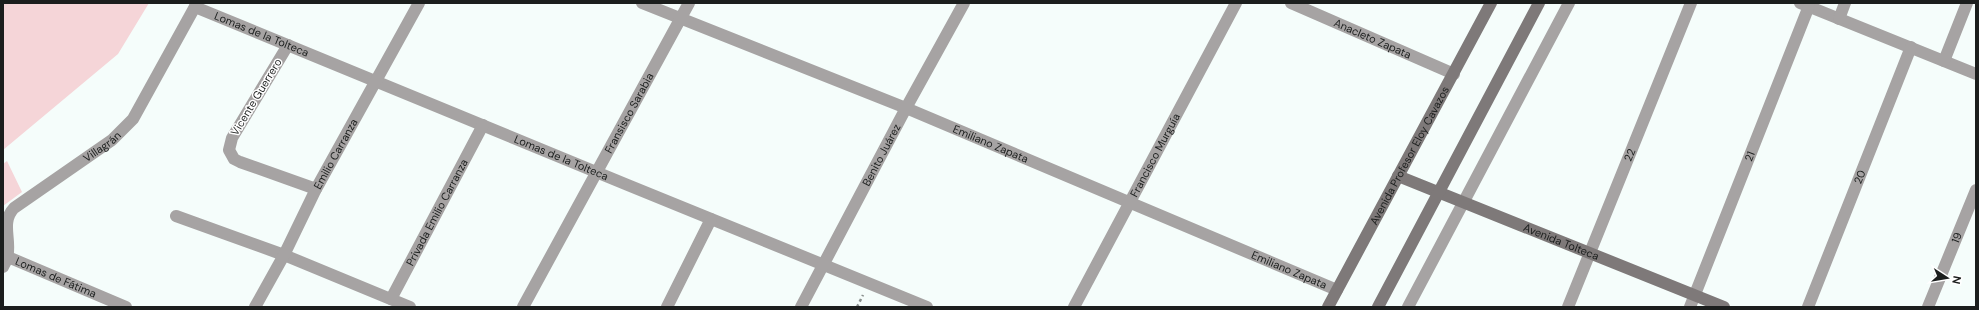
<svg xmlns="http://www.w3.org/2000/svg" width="1979" height="310" font-family="'DM Sans',sans-serif">
  <style>
    .green { fill: #f5d5d8 }
    .lines { fill: none; stroke-linecap: round; stroke-linejoin: round }
    .path { stroke: #898f8d; stroke-width: 2.5; stroke-dasharray: 3 3; stroke-linecap: butt }
    .street { stroke: #a6a3a3; stroke-width: 12 }
    .secondary { stroke: #7e7979; stroke-width: 12 }
    .labels { text-anchor: middle; dominant-baseline: central; stroke-width: 3; stroke-linejoin: round; paint-order: stroke }
    .street-label { font-size: 11px; fill: #1b1e1d; stroke: #fff }
  </style>
  <rect width="100%" height="100%" fill="#f5fdfb"/>
  <path class="green" d="M3,3H149L118,54L3,150Z
    M7,161L22,192L3,206V164Z"/>
  <g class="lines">
    <path class="path" d="M857,307L863,295"/>
    <g class="street">
      <path id="s1" d="M642,3L906,108L1337,290"/>
      <path id="s2" d="M1291,3L1454,74"/>
      <path d="M1800,3L1976,74"/>
      <path id="s3" d="M195,7C440,106 682,209 927,307"/>
      <path d="M1839,19L1845,3"/>
      <path d="M288,45L232,138L229,150L234,159L240,162L316,189"/>
      <path d="M1944,61L1967,3"/>
      <path d="M176,216L284,255L410,307"/>
      <path id="s4" d="M8,257L126,307"/>
      <path id="s5" d="M3,267C4,264 7,261 7,258C12,240 0,223 14,208L112,140L133,119L197,3"/>
      <path id="s6" d="M391,299L483,125"/>
      <path id="s7" d="M255,307L284,255L316,189L419,3"/>
      <path id="s8" d="M523,307L689,3"/>
      <path d="M667,307L711,219"/>
      <path id="s9" d="M801,307L906,108L964,3"/>
      <path id="s10" d="M1074,307L1236,3"/>
      <path d="M1408,307L1569,3"/>
      <path id="s11" d="M1568,307L1691,3"/>
      <path id="s12" d="M1690,307L1809,6"/>
      <path id="s13" d="M1808,307L1911,47"/>
      <path id="s14" d="M1928,307L1976,190"/>
    </g>
    <g class="secondary">
      <path id="s15" d="M1398,176L1724,307"/>
      <path id="s16" d="M1328,307L1491,3"/>
      <path d="M1378,307L1539,3"/>
    </g>
  </g>
  <g class="labels">
    <g class="street-label">
      <text stroke="none"><textPath href="#s3" startOffset="72">Lomas de la Tolteca</textPath></text>
      <text stroke="none"><textPath href="#s2" startOffset="89">Anacleto Zapata</textPath></text>
      <text transform="translate(256 97) rotate(-59)">Vicente Guerrero</text>
      <text stroke="none"><textPath href="#s8" startOffset="221">Fransisco Sarabia</textPath></text>
      <text stroke="none"><textPath href="#s1" startOffset="376">Emiliano Zapata</textPath></text>
      <text stroke="none"><textPath href="#s5" startOffset="169">Villagrán</textPath></text>
      <text stroke="none"><textPath href="#s7" startOffset="173">Emilio Carranza</textPath></text>
      <text stroke="none"><textPath href="#s9" startOffset="172">Benito Juárez</textPath></text>
      <text stroke="none"><textPath href="#s10" startOffset="172">Francisco Murguía</textPath></text>
      <text stroke="none"><textPath href="#s16" startOffset="172">Avenida Profesor Eloy Cavazos</textPath></text>
      <text stroke="none"><textPath href="#s11" startOffset="164">22</textPath></text>
      <text stroke="none"><textPath href="#s12" startOffset="162">21</textPath></text>
      <text stroke="none"><textPath href="#s3" startOffset="396">Lomas de la Tolteca</textPath></text>
      <text stroke="none"><textPath href="#s13" startOffset="140">20</textPath></text>
      <text stroke="none"><textPath href="#s6" startOffset="98">Privada Emilio Carranza</textPath></text>
      <text stroke="none"><textPath href="#s14" startOffset="75">19</textPath></text>
      <text stroke="none"><textPath href="#s15" startOffset="176">Avenida Tolteca</textPath></text>
      <text stroke="none"><textPath href="#s1" startOffset="700">Emiliano Zapata</textPath></text>
      <text stroke="none"><textPath href="#s4" startOffset="52">Lomas de Fátima</textPath></text>
    </g>
  </g>
  <rect width="1979" height="310" fill="none" stroke="#1b1e1d" stroke-width="8"/>
  <g transform="translate(1947 278) rotate(102)" stroke="#ffffff" stroke-width="3" paint-order="stroke">
  <path d="M0-3L7 15L0 10L-7 15Z" fill="#1b1e1d"/>
  <text y="-6" font-size="11" font-weight="bold" text-anchor="middle" fill="#1b1e1d">N</text>
  </g>
</svg>
